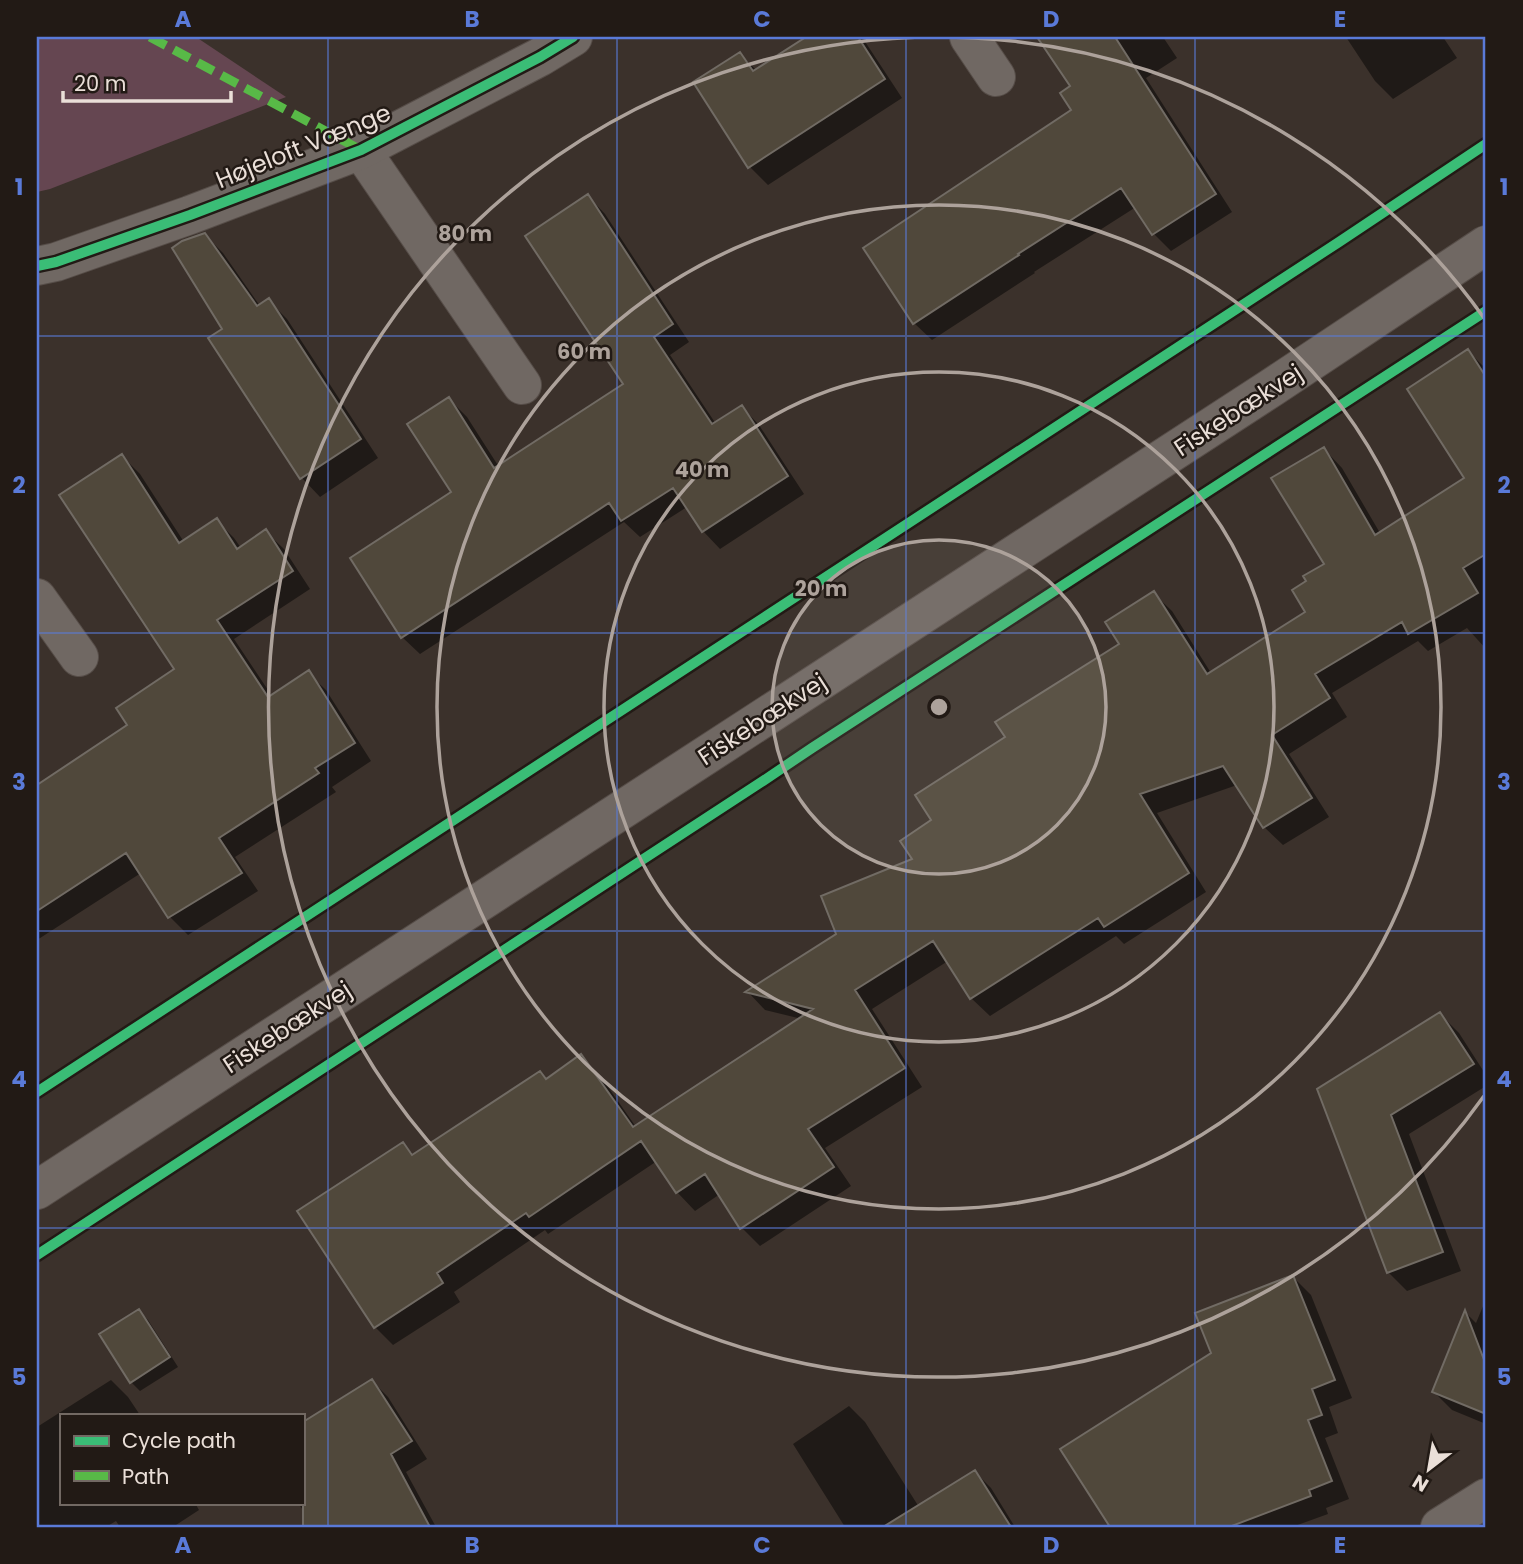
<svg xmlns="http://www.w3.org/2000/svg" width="1523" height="1564" font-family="Poppins,sans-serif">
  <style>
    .green { fill: #654651 }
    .shadow { fill: #0007 }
    .building { fill: #50483b; stroke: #716b64; stroke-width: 2 }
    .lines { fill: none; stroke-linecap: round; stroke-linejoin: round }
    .minor-casing { stroke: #564d48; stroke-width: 40 }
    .tertiary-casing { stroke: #564d48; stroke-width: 40 }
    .minor { stroke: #706863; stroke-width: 38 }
    .tertiary { stroke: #706863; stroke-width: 38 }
    .quiet { stroke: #58b947; stroke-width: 9; stroke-dasharray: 18 9; stroke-linecap: butt }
    .cycleway-casing { stroke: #221a15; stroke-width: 15 }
    .cycleway { stroke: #3abd76; stroke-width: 10 }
    .grid { fill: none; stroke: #5a7ad8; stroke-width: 2; stroke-opacity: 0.55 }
    .ring { fill: none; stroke: #ada29b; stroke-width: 3.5 }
    .labels { text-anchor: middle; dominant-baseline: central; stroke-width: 5; stroke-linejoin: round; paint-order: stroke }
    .street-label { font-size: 24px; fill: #eadfd8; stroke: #221a15 }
    .centre { fill: #ada29b; stroke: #221a15; stroke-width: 3.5 }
    .ring-label { font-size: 21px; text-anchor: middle; font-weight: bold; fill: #ada29b; stroke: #221a15; stroke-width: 5; stroke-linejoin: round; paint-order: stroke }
    .neatline { fill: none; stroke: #5a7ad8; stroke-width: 2.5 }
    .grid-label { font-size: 23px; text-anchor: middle; font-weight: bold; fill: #5a7ad8 }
  </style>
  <rect width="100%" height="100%" fill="#3b312b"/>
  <path class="green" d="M37,37H196L286,97L50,189L37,192Z"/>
  <path class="shadow" d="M809,37H862L902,98L768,185L750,167L740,54L757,71Z
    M1039,37H1163L1177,58L1146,78L1232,212L1171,251L1154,234L1136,207L1034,272L1035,273L932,340L914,323L866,248L1073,110L1072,87Z
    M1346,37H1443L1457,58L1393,99L1375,81Z
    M588,196L605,214L689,342L670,355L716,424L742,407L759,425L804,494L720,549L703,531L687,507L640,537L624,522L420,654L402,637L453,493L449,399L467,417L499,467L625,385Z
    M205,235L223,253L260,306L269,301L287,319L378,458L320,497L302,478L211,339L225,330Z
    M1468,351L1486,369V649L1467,628L1428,651L1418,641L1332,693L1347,717L1289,754L1329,817L1283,845L1264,827L1237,785L1157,813L1206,892L1124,944L1116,936L990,1016L971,998L948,961L872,1009L922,1087L825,1148L851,1186L760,1246L742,1228L720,1194L695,1211L677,1192L657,1161L548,1234L545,1230L454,1292L460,1302L393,1345L375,1327L403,1144L415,1156L540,1073L547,1080L581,1056L599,1074L636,1127L802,1019L765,1010L748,992L838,934L914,860L934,821L1007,738L1121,645L1153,593L1172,611L1211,673L1307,612L1309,582L1327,565L1324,449L1342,468L1380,533L1466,479Z
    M122,456L140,474L184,542L216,520L234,538L241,548L266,532L284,549L310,589L234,639L272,696L308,673L326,690L371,761L332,787L336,792L235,857L258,891L188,935L170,917L141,873L37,940V787L130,726L177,670Z
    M1440,1014L1459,1033L1486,1075V1086L1409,1134L1461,1271L1407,1291L1388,1272L1319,1090Z
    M1293,1277L1311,1295L1352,1398L1329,1407L1338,1433L1325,1438L1349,1499L1326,1508L1328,1514L1292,1527H1113L1062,1450L1213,1353Z
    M1486,1299V1424L1452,1410L1434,1392L1466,1313L1476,1323Z
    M139,1311L148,1320L178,1367L140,1391L131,1382Z
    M111,1380L128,1397L140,1415H61V1503H195L199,1510L173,1527H120L116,1521L106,1527H37V1427Z
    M372,1381L388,1397L427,1459L406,1472L436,1527H366L354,1505L319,1527L303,1510L298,1503H303V1424Z
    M849,1406L865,1422L919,1507L975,1472L991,1488L1015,1527H845L793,1444Z"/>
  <path class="building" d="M806,37H858L885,79L748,168L693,82L740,52L753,71Z
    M1037,37H1115L1216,194L1152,235L1121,188L1018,254L1019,255L913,324L863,248L1071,110L1060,93L1070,86Z
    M588,194L673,324L654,337L712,424L742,405L788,476L702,532L673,488L621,521L609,503L401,638L350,558L451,492L407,424L449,397L494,468L623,384L525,236Z
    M205,233L257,306L269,298L361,439L300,479L208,338L222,329L172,248L182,241Z
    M1468,349L1486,377V554L1463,568L1478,593L1408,634L1402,622L1315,674L1330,698L1272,735L1312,798L1263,828L1223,766L1140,794L1189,873L1104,927L1098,918L970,999L933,941L855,990L905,1068L808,1129L834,1167L740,1229L705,1174L676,1193L641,1141L529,1217L526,1213L437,1273L443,1283L374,1328L297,1211L403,1142L412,1155L540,1071L546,1079L581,1054L633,1127L813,1009L745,992L836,934L821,896L912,859L900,841L931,820L915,795L1005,737L995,722L1119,644L1105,622L1154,591L1207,674L1305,612L1292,590L1306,581L1303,576L1324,564L1271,478L1324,447L1375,535L1464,478L1407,389Z
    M122,454L179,543L217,518L237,549L266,529L293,571L217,620L268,697L309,670L355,743L315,768L319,773L219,838L242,873L168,918L126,853L37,911V785L127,725L116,708L174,669L59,495Z
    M1440,1012L1474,1064L1391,1115L1443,1252L1387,1273L1317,1089Z
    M1293,1275L1335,1380L1312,1389L1322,1415L1308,1420L1332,1481L1309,1490L1311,1496L1229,1527H1110L1060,1449L1211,1353L1195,1313Z
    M139,1309L170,1357L130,1383L99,1334Z
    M1465,1310L1486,1365V1414L1432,1392Z
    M372,1379L412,1441L391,1454L430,1527H303V1422Z
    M975,1470L1011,1527H883Z"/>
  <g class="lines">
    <defs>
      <path id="minor" d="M969,37L996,77
        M361,150L522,385
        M37,598L79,657
        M1440,1527L1486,1498"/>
      <path id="tertiary" d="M37,266L56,262L190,215L361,150L540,57L573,37
        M37,1190L1271,388L1486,245"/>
    </defs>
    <use href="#minor" class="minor-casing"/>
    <use href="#tertiary" class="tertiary-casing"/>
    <use href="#minor" class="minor"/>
    <use href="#tertiary" class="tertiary"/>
    <path class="quiet" d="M150,37L361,150"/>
    <defs>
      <path id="cycleway" d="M37,266L56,262L190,215L361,150L540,57L573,37
        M37,1092L1339,242L1486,144
        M37,1255L763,781L812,748L1486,311"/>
    </defs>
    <use href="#cycleway" class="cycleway-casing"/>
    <use href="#cycleway" class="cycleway"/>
  </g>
  <path class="grid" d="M328,37V1527M617,37V1527M906,37V1527M1195,37V1527M37,336H1486M37,633H1486M37,931H1486M37,1228H1486"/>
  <circle cx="939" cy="707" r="167" fill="#ada29b" fill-opacity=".12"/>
  <g class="ring">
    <circle cx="939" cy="707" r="167"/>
    <circle cx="939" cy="707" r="335"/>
    <circle cx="939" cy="707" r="502"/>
    <path d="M1484 1096A670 670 0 1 1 1484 318"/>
  </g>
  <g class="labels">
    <g class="street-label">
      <text transform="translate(303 146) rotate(-22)">Højeloft Vænge</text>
      <text transform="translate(1238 410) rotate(-33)">Fiskebækvej</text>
      <text transform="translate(762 719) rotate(-33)">Fiskebækvej</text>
      <text transform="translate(287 1027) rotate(-33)">Fiskebækvej</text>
    </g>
  </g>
  <circle cx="939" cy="707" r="10" class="centre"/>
  <g class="ring-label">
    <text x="465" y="241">80 m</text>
    <text x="584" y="359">60 m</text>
    <text x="702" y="477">40 m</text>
    <text x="821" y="596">20 m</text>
  </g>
  <rect width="1523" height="1564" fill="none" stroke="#221a15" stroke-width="77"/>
  <rect x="60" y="1414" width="245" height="91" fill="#221a15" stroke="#726963" stroke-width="2"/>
  <rect x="74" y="1436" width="35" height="10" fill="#3abd76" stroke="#726963" stroke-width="2"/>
  <text x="122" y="1448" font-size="21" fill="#eadfd8">Cycle path</text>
  <rect x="74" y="1471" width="35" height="10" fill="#58b947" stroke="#726963" stroke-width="2"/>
  <text x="122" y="1484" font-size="21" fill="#eadfd8">Path</text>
  <g transform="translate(1429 1469) rotate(211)" stroke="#221a15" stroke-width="5" paint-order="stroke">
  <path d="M0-5L12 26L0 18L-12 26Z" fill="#eadfd8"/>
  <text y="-10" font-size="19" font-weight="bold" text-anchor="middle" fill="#eadfd8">N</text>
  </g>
  <path d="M63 91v10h168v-10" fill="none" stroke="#eadfd8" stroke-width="3.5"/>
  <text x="74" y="91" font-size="21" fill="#eadfd8" stroke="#221a15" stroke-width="5" paint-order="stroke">20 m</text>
  <rect x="38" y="38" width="1446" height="1488" class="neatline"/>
  <g class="grid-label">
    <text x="183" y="27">A</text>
    <text x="472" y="27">B</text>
    <text x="762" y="27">C</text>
    <text x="1051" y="27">D</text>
    <text x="1340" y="27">E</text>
    <text x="19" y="195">1</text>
    <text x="1504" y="195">1</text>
    <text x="19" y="493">2</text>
    <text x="1504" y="493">2</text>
    <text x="19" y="790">3</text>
    <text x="1504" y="790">3</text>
    <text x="19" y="1087">4</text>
    <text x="1504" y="1087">4</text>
    <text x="19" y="1385">5</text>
    <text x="1504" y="1385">5</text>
    <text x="183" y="1553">A</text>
    <text x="472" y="1553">B</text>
    <text x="762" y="1553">C</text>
    <text x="1051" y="1553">D</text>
    <text x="1340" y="1553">E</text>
  </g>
</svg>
